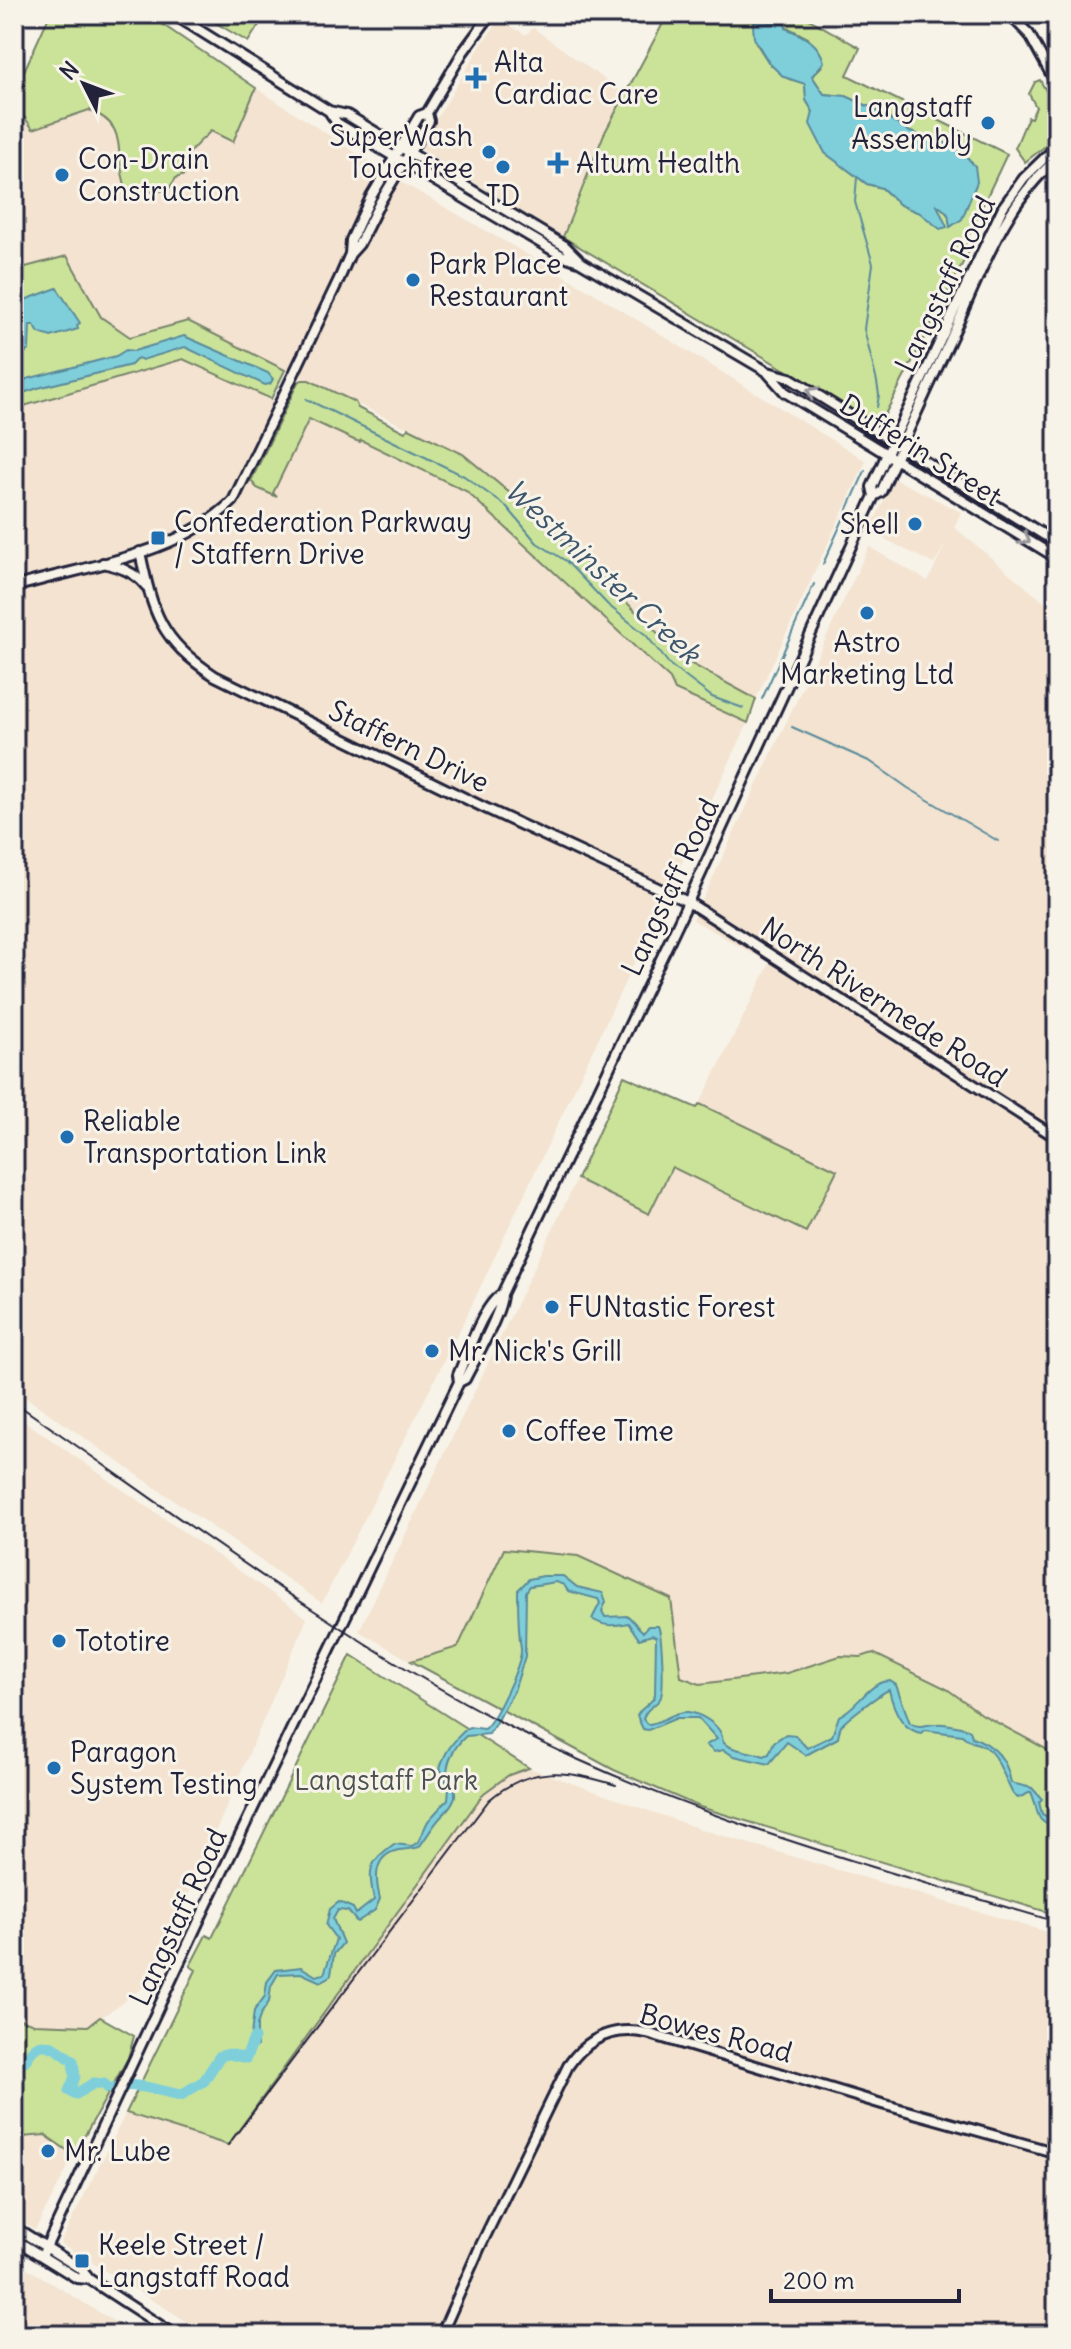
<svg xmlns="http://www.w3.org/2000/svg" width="1071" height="2349" font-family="Delius,sans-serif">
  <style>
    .built { fill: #f3e3d0 }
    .green { fill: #cbe399; stroke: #76826a; stroke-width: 2; fill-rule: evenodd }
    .water { fill: #7fcfdb; stroke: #5a8a9b; stroke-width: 2 }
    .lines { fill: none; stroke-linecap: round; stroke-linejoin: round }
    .stream { stroke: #5a8a9b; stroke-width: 2 }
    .river { stroke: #7fcfdb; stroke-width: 11 }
    .secondary-casing { stroke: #22223b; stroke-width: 14 }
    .secondary { stroke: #f7f3e8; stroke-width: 8 }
    .rail { stroke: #22223b; stroke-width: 2 }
    .oneway { stroke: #97959a }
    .poi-dot { fill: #1f6fb2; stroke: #f7f3e8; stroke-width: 3 }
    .labels { text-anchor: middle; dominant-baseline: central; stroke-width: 6; stroke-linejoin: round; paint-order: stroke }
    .poi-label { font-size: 28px; fill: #22223b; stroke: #f7f3e8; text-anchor: start }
    .street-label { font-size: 28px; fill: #22223b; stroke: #f7f3e8 }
    .park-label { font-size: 28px; fill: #4c5252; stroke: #f7f3e8 }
    .water-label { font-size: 30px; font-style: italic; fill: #3e566b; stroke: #f7f3e8 }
  </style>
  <rect width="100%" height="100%" fill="#f7f3e8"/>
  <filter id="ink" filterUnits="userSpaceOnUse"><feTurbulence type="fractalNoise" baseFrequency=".0125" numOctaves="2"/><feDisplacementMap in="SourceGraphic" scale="16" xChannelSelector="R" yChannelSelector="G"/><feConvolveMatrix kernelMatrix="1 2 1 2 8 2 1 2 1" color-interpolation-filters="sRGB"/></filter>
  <g filter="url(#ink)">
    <path class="built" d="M500,20L526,35L533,28L625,94L604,134L563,237L419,148L481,45Z
      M256,88L401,182L582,286L866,461L756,699L686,661L569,544L463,454L285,370L188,321L131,337L101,317L67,256L14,270V103L34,129L89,110L100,115L116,130L121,146L120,161L127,193L168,190L191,149L212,131L233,142Z
      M184,359L311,416L466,491L671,679L675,690L748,723L466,1317L322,1603L14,1389V409Z
      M895,479L961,512L954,527L1057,613V1755L983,1715L947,1689L861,1657L840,1656L787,1673L700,1684L681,1677L671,1599L504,1549L458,1647L411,1661L359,1631L577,1179L649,1214L671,1167L806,1232L837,1171L700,1104L770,963L693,920L869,547L928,581L947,541L934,564L869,531Z
      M14,1414L307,1618L151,1982L89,2026L34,2024L14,2017Z
      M529,1768L700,1829L1057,1935V2335H209L60,2243L126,2113L228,2145L484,1793L509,1775Z
      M14,2132L22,2137L45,2135L74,2155L35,2230L14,2217Z
      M14,2260L136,2335H14Z"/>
    <path class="green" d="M50,14H147L256,88L233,142L211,131C197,144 183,154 184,175L176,178L168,190L127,194C125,183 121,172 120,161C118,134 117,121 89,110L33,129L14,103V93Z
      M201,14H266L248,42Z
      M668,14H800L860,48L847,75L1007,154L965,243L971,247L879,426L563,237L604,134ZM761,21L781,24L808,38L822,66L812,76L824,94L846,96L872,108L910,132L943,142L965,155L955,223L951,226V218L939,205H937L939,210L920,213L900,205L882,188L867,184L847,169L806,100L805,83L789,79L769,63L756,43Z
      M1040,80L1057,111V137L1025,162L1015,148L1028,117L1031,118L1036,107L1029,94L1035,82Z
      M67,256L101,317L130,337L188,321L285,370L271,399L183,359L14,409V270Z
      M302,380H309L355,402L358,408L405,432L409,428L463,454L547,524L686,661L756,699L748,723L675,690L670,679L466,491L361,440L360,442L354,440L309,419L273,493L277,497L257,488L251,481L298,382Z
      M624,1076L697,1108L700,1104L837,1170L806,1232L672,1167L649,1214L577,1179Z
      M504,1549L578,1556L671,1599L681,1677L700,1684L787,1673L840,1656L861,1657L873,1653L947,1689L983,1715L1057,1755V1915L700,1807L614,1770L411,1661L458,1647Z
      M351,1655L529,1768L509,1775L484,1793L228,2145L126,2113L196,1970L190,1966L206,1935L212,1938Z
      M14,2017L34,2024L88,2026L100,2017L134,2036L128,2058L74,2155L45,2135L22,2137L14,2132Z"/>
    <path class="water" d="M758,19L761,21L785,23L786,28C803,36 819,42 824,62L812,76L824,94L846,96L872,108L910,132L943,142L965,155L975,166L977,182L962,219L950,227C947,213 952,215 937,205L947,227L940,229L920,213L900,205L882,188L867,184L825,153L810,124L813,112L806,100L805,84L784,77L769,63L754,38L753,25Z
      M57,288L80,323L77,325L78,329L51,337L39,333L34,325H30L29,350L14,360V304Z
      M184,336L268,373L273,379L270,384L265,385L185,347L142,360L138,358L131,365L38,388L14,396L15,382L116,356L126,350L134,351Z
      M543,1576H563L577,1587L603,1593L606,1602L602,1611L605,1617L628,1616L643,1632L648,1626H658C662,1634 665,1691 660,1699C654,1707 646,1708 643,1719L647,1724C662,1724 672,1711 688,1712C699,1713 713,1722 719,1730C724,1737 720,1742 728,1746C738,1751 752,1752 764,1756L769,1754L774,1742L786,1734L795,1735L807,1748L832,1736L839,1716C858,1708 869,1681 890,1681L896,1685L910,1723C920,1729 926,1724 937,1724C944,1723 963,1727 970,1730L972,1737C995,1745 1007,1759 1011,1783L1032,1788L1042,1799L1039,1802L1042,1814L1057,1822V1838L1056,1826C1033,1824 1039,1808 1031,1792L1018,1798L1013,1794C1006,1782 998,1755 985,1747C975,1741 972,1745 962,1735L925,1730L922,1733C902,1731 893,1707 889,1690C882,1692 845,1720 841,1726C839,1730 839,1733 838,1738L806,1755L787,1742L769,1764L734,1756L723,1750L714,1752L706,1745L717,1739L698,1718H677L648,1730L643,1729L637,1716C641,1707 652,1704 655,1695L656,1637L652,1635L639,1639L628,1623C614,1626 605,1627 592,1619L600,1603L598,1599L568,1591L564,1585L556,1582L530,1586L526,1592L525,1656L514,1691L489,1734L466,1736C454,1747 446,1762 447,1779C464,1793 451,1806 440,1818C432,1827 426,1838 419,1847C412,1849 406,1849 399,1850C373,1855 375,1879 380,1899L375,1910L357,1922L348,1911L338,1910L333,1919L343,1943L334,1954L331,1975L321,1982L301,1973L278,1974L271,1986L269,2002L261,2014L257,2025V2046L249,2051L254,2011L265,1996L267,1982L276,1970L301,1967L316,1976L324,1974L336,1939L326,1925L330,1909L339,1902L353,1908L356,1914L374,1900C368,1868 368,1863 394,1844L412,1846L418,1842L428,1821L448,1799L449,1788L440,1768C445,1751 454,1739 469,1727L484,1729C495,1720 523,1662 521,1648C518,1629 518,1610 518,1590L529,1579Z"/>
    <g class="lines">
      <path class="stream" d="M857,177L855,202L873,264L864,329L877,382L879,395L877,407
        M306,399L464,476L507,507L537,543L566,561L608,605L646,635L670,665L712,697L743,708
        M823,564L865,471
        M762,699L814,584
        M792,727L871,762L908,788L998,841"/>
      <path class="river" d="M14,2062L19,2065C27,2061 26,2058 32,2051C44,2036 63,2053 73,2061L75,2077L69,2091L76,2094L94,2083L104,2084L108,2088C112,2089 116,2087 121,2086C139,2083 163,2092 181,2095L204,2081L220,2056L229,2054L246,2058L254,2038"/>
      <defs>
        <path id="secondary" d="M173,14L329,111L347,115L565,246L578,259
          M1009,14L1029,34L1057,85
          M329,111L337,123L561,255L579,261L768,372L790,378L1057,543
          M350,254L359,244L380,202L429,121L427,113L463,52L491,14
          M768,373L785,392L1057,558
          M874,496L872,487L887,454L1003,207L1024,178L1057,146
          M140,552C153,614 160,640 215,676L485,808L688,902L1057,1138
          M103,563C120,567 135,572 146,586
          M14,587C88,565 176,556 233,501L340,277L350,254L351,240L371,197L419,116L427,113
          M459,1382L458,1375C467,1355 483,1305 502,1294
          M14,2227L81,2269L89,2279L175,2335
          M14,2239L77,2278L89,2279
          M42,2256L205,1908L459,1382L465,1379C474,1361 502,1312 502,1294L688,902L874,496L881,492C904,439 928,388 952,336C980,275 1004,202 1057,159
          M441,2335L480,2247L568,2066C587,2038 613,2026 647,2033L882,2104L1057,2153"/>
      </defs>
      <use href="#secondary" class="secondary-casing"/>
      <use href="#secondary" class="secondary"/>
      <path class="rail" d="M14,1402C176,1514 335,1636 510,1727C684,1816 871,1867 1057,1922
        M228,2145L489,1800C531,1764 566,1770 616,1785"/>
    </g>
    <defs><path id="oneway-chevron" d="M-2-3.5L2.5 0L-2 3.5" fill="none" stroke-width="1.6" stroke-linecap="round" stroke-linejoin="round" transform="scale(2)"/></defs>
    <g class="oneway">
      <use href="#oneway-chevron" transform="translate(812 392) rotate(-149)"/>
      <use href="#oneway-chevron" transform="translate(1025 539) rotate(30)"/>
    </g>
  </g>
  <g class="poi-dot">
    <path d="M472 66h8v8h8v8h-8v8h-8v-8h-8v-8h8z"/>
    <circle cx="988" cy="123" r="8"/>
    <circle cx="489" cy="152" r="8"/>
    <path d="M554 151h8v8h8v8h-8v8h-8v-8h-8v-8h8z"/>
    <circle cx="503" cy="167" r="8"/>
    <circle cx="62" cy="175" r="8"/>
    <circle cx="413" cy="280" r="8"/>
    <circle cx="915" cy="524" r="8"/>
    <rect x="150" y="530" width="16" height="16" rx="4"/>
    <circle cx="867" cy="613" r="8"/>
    <circle cx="67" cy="1137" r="8"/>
    <circle cx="552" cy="1307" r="8"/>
    <circle cx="432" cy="1351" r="8"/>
    <circle cx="509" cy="1431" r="8"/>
    <circle cx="59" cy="1641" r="8"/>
    <circle cx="54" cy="1768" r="8"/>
    <circle cx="48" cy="2151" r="8"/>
    <rect x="74" y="2253" width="16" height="16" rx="4"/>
  </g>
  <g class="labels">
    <g class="poi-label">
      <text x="494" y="62">Alta<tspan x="494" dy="32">Cardiac Care</tspan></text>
      <text x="972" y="107" text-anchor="end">Langstaff<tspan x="972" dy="32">Assembly</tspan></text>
      <text x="473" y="136" text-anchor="end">SuperWash<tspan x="473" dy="32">Touchfree</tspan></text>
      <text x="78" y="159">Con-Drain<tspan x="78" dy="32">Construction</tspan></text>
      <text x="576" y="163">Altum Health</text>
      <text x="503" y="196" text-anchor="middle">TD</text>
      <text x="429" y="264">Park Place<tspan x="429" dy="32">Restaurant</tspan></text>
      <text x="174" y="522">Confederation Parkway<tspan x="174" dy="32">/ Staffern Drive</tspan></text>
      <text x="899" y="524" text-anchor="end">Shell</text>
      <text x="867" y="642" text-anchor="middle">Astro<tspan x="867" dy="32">Marketing Ltd</tspan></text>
      <text x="83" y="1121">Reliable<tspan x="83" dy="32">Transportation Link</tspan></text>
      <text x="568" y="1307">FUNtastic Forest</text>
      <text x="448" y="1351">Mr. Nick's Grill</text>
      <text x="525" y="1431">Coffee Time</text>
      <text x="75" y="1641">Tototire</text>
      <text x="70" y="1752">Paragon<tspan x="70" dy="32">System Testing</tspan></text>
      <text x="64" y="2151">Mr. Lube</text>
      <text x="98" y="2245">Keele Street /<tspan x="98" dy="32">Langstaff Road</tspan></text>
    </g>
    <g class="street-label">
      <text transform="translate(945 284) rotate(-64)">Langstaff Road</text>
      <text transform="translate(921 450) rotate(32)">Dufferin Street</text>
      <text transform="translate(409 746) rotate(26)">Staffern Drive</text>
      <text transform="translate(670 887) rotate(-65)">Langstaff Road</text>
      <text transform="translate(884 1002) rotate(33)">North Rivermede Road</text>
      <text transform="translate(178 1917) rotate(-65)">Langstaff Road</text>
      <text transform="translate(716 2033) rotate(15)">Bowes Road</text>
    </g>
    <g class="park-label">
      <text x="386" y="1780">Langstaff Park</text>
    </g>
    <g class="water-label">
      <text transform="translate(603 571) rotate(43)">Westminster Creek</text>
    </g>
  </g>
  <rect width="1071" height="2349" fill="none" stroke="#f7f3e8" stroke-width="48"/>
  <rect x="24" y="24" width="1023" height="2301" fill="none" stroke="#22223b" stroke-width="3" filter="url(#ink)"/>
  <g transform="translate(84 84) rotate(312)" stroke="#f7f3e8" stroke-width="6" paint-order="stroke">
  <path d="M0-6L14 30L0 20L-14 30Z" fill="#22223b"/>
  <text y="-12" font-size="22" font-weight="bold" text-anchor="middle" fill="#22223b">N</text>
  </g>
  <path d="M771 2289v12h188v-12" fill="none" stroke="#22223b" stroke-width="4"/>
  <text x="783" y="2289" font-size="24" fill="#22223b" stroke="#f7f3e8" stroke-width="6" paint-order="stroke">200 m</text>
</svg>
